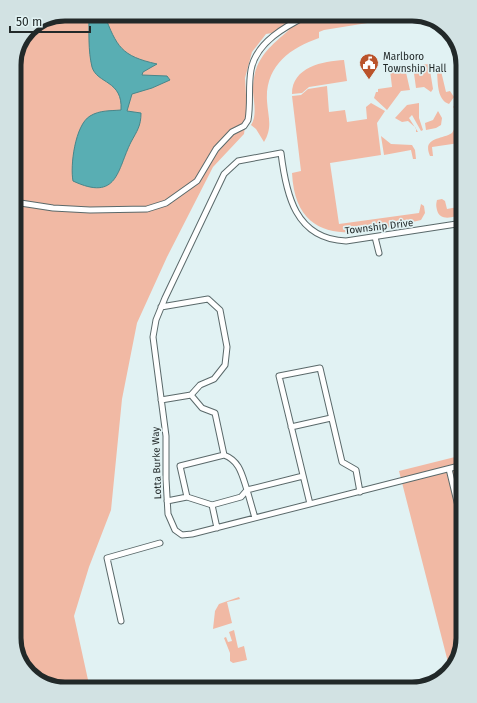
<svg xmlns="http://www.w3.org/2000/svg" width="477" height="703" font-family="'Fira Sans',sans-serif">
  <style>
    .green { fill: #f1b9a4 }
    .water { fill: #59aeb3; stroke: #48868a }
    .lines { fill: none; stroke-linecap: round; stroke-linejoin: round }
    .lane-casing { stroke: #5a696a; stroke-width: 7 }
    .lane { stroke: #fff; stroke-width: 5 }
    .labels { text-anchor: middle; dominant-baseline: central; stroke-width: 3.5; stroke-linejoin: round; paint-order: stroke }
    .poi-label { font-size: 10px; fill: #222929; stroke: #e1f2f3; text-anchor: start }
    .street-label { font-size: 10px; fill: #222929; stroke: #e1f2f3 }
    .rim { fill: none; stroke: #222929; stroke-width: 5 }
  </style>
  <rect width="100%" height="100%" fill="#e1f2f3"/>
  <path class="green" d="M65,14L417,15L324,30L319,32V38C290,48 265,66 267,101C268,117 273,127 264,142L256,129L251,125C257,116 254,103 253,92C252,61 268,48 289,30L266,34L252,52L245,78L247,112L244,134L213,167L167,257L137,323L122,399L111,510L89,567L74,616L90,689H61L39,682L21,664L14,638V73L23,63L16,57L31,27Z
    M344,60L347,81L309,87L302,93L292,94C292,67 323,61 344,60Z
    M429,64L433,89L431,92L424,87L416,88L413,66Z
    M405,68L410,90L401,91L387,110L374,98L376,92H378V89L392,87L390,70Z
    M441,71L446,92L450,91L454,97L449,104C437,100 438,83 437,72Z
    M327,86L329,112L345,110L347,122L367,119L366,107L371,103L385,111L377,123L381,155L330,163L339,224L419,213L421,204L424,206L425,213L421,220C367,233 296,254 292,173L301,171L292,96L301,95L308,89Z
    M458,100L463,102L462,143L457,112L453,107Z
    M419,103V118L423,130L421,131L412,115L409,118L418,132H416V128L408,121L402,122L395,118L407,105Z
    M438,111L442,118L441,125L436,128L426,130L425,123L433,120Z
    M457,124L459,143L432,147L433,156H430C422,137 441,140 452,133Z
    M381,136L391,144L412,145L415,150L416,159H413L411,150L384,155Z
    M442,199L445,201L447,209L463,206V214C454,217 440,222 437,210C436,206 436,204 437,200Z
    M463,455V639L456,664L450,670L399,471Z
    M239,597L240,599L227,602L232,623L213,629L215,611L219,604Z
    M234,630L238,648L244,646L247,660L233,663L230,661V653L224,638L226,637L228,642L232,641L229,632Z"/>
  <path class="water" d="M89,14H104C117,47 121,56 157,64L143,72L142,75L167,76L170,80L152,88L132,94L127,111L141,113C141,126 137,131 131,142C117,170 118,202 73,181C70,166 75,125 90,116C100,110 110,111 121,110C123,80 97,84 92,67C88,51 89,31 89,14Z"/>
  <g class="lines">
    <defs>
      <path id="lane" d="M14,202L53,208L90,210L147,209L166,203L197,181L216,149L232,132L244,126L248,120C251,103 248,87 251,70C256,42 286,26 310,14
        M375,237L379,253
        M161,307L208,299L220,310L227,347L225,365L214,379L200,385L191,395
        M161,400L191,395L202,408L215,413L224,455L180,466L187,497
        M291,427L331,418
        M463,465L192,534L182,535L175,530L168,514L166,479V436L153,337L156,320L165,298L224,174L238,161L281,153C286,194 295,239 346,241L463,223
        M449,469L458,506
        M167,501L187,497L212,505L217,528
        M310,504L279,376L320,368L342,462L356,470L360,492
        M212,505L241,497L247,490C242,475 240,461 224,455
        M255,518L247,490L303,476
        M121,621L107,558L160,543"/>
    </defs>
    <use href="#lane" class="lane-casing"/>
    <use href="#lane" class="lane"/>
  </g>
  <defs>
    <symbol id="civic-pin" viewBox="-11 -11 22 30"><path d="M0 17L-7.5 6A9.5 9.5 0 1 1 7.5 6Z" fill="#ba532a" stroke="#e1f2f3"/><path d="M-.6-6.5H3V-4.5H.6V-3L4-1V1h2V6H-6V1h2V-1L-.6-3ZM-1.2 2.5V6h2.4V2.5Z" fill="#fff"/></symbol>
  </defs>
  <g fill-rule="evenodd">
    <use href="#civic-pin" x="358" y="52" width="22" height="30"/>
  </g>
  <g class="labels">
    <g class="poi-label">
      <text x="383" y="57">Marlboro<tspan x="383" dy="12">Township Hall</tspan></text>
    </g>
    <g class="street-label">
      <text transform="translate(379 227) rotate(-7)">Township Drive</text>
      <text transform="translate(157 463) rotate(-92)">Lotta Burke Way</text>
    </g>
  </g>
  <path d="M0 0H477V703H0ZM65 21H412A44 44 0 0 1 456 65V638A44 44 0 0 1 412 682H65A44 44 0 0 1 21 638V65A44 44 0 0 1 65 21Z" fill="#d2e2e3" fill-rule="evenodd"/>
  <path class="rim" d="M65 21H412A44 44 0 0 1 456 65V638A44 44 0 0 1 412 682H65A44 44 0 0 1 21 638V65A44 44 0 0 1 65 21Z"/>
  <path d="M10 26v6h80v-6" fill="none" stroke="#222929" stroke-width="2"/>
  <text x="16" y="26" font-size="12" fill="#222929" stroke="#e1f2f3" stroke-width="3" paint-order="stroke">50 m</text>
</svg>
